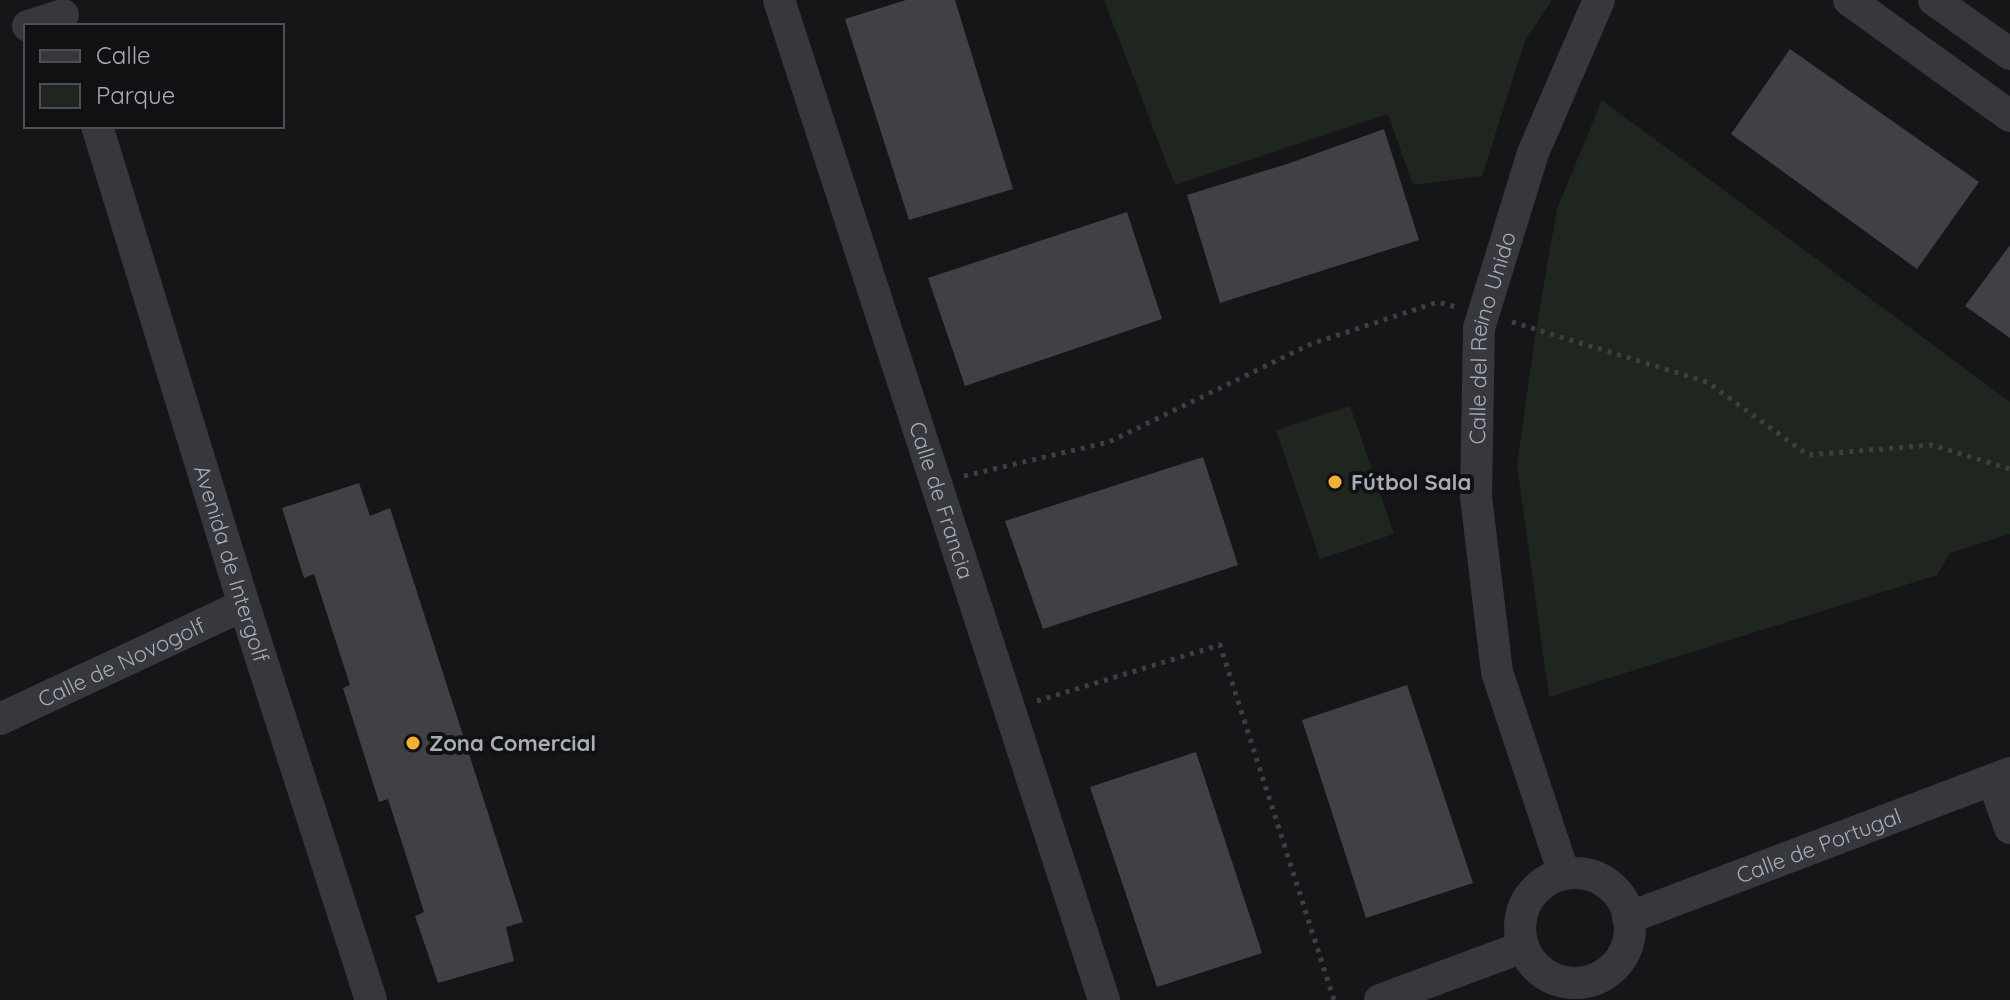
<svg xmlns="http://www.w3.org/2000/svg" width="2010" height="1000" font-family="Quicksand,sans-serif">
  <style>
    .green { fill: #1e261f }
    .building { fill: #404145 }
    .lines { fill: none; stroke-linecap: round; stroke-linejoin: round }
    .path { stroke: #3d3f44; stroke-width: 5; stroke-dasharray: 4 6; stroke-linecap: butt }
    .minor { stroke: #37383d; stroke-width: 32 }
    .poi-dot { fill: #f2b134; stroke: #111113; stroke-width: 3 }
    .labels { text-anchor: middle; dominant-baseline: central; stroke-width: 8; stroke-linejoin: round; paint-order: stroke }
    .street-label { font-size: 22px; fill: #a8adb8; stroke: #111113 }
    .poi-label { font-size: 22px; font-weight: bold; fill: #a8adb8; stroke: #111113; text-anchor: start }
  </style>
  <rect width="100%" height="100%" fill="#161618"/>
  <path class="green" d="M1104,0H1552L1525,41L1482,176L1413,185L1388,114L1175,185Z
    M1602,100L2010,402V534L1950,553L1937,575L1549,697L1517,465L1536,330L1557,209Z
    M1350,406L1394,534L1320,559L1276,430Z"/>
  <path class="building" d="M906,0H955L1013,189L909,220L845,19Z
    M1790,49L1979,182L1917,269L1731,134Z
    M1384,129L1419,240L1220,303L1187,195L1290,163Z
    M1127,212L1162,319L965,386L928,278Z
    M2010,245V338L1965,306Z
    M1203,457L1238,565L1043,629L1005,521Z
    M359,483L370,516L390,508L523,922L506,927L514,961L438,983L415,916L424,912L388,799L379,802L343,688L350,685L314,574L304,578L282,508Z
    M1407,685L1473,883L1366,918L1302,720Z
    M1196,752L1262,953L1157,987L1090,787Z"/>
  <g class="lines">
    <path class="path" d="M1512,322L1707,382L1808,455L1932,445L2010,469
      M964,476L1109,442L1311,344L1438,302L1456,307
      M1037,701L1220,645L1334,1000"/>
    <g class="minor">
      <path id="s1" d="M779,0L1104,1000"/>
      <path d="M1849,0L2010,116"/>
      <path d="M1934,0L2010,54"/>
      <path d="M28,26L63,15"/>
      <path id="s2" d="M97,126L244,605L371,1000"/>
      <path id="s3" d="M0,719L244,605"/>
      <path d="M1993,780L2010,828"/>
      <circle cx="1575" cy="928" r="55"/>
      <path id="s4" d="M1564,874L1497,672L1476,497L1479,328L1533,153L1599,0"/>
      <path id="s5" d="M1628,918L2010,773"/>
      <path d="M1380,1000L1523,947"/>
    </g>
  </g>
  <g class="poi-dot">
    <circle cx="1335" cy="482" r="8"/>
    <circle cx="413" cy="743" r="8"/>
  </g>
  <g class="labels">
    <g class="street-label">
      <text stroke="none"><textPath href="#s4" startOffset="550">Calle del Reino Unido</textPath></text>
      <text stroke="none"><textPath href="#s1" startOffset="526">Calle de Francia</textPath></text>
      <text stroke="none"><textPath href="#s2" startOffset="458">Avenida de Intergolf</textPath></text>
      <text stroke="none"><textPath href="#s3" startOffset="134">Calle de Novogolf</textPath></text>
      <text stroke="none"><textPath href="#s5" startOffset="204">Calle de Portugal</textPath></text>
    </g>
    <g class="poi-label">
      <text x="1351" y="482">Fútbol Sala</text>
      <text x="429" y="743">Zona Comercial</text>
    </g>
  </g>
  <rect x="24" y="24" width="260" height="104" fill="#111113" stroke="#4d4f55" stroke-width="2"/>
  <rect x="40" y="50" width="40" height="12" fill="#37383d" stroke="#4d4f55" stroke-width="2"/>
  <text x="96" y="64" font-size="24" fill="#a8adb8">Calle</text>
  <rect x="40" y="84" width="40" height="24" fill="#1e261f" stroke="#4d4f55" stroke-width="2"/>
  <text x="96" y="104" font-size="24" fill="#a8adb8">Parque</text>
</svg>
